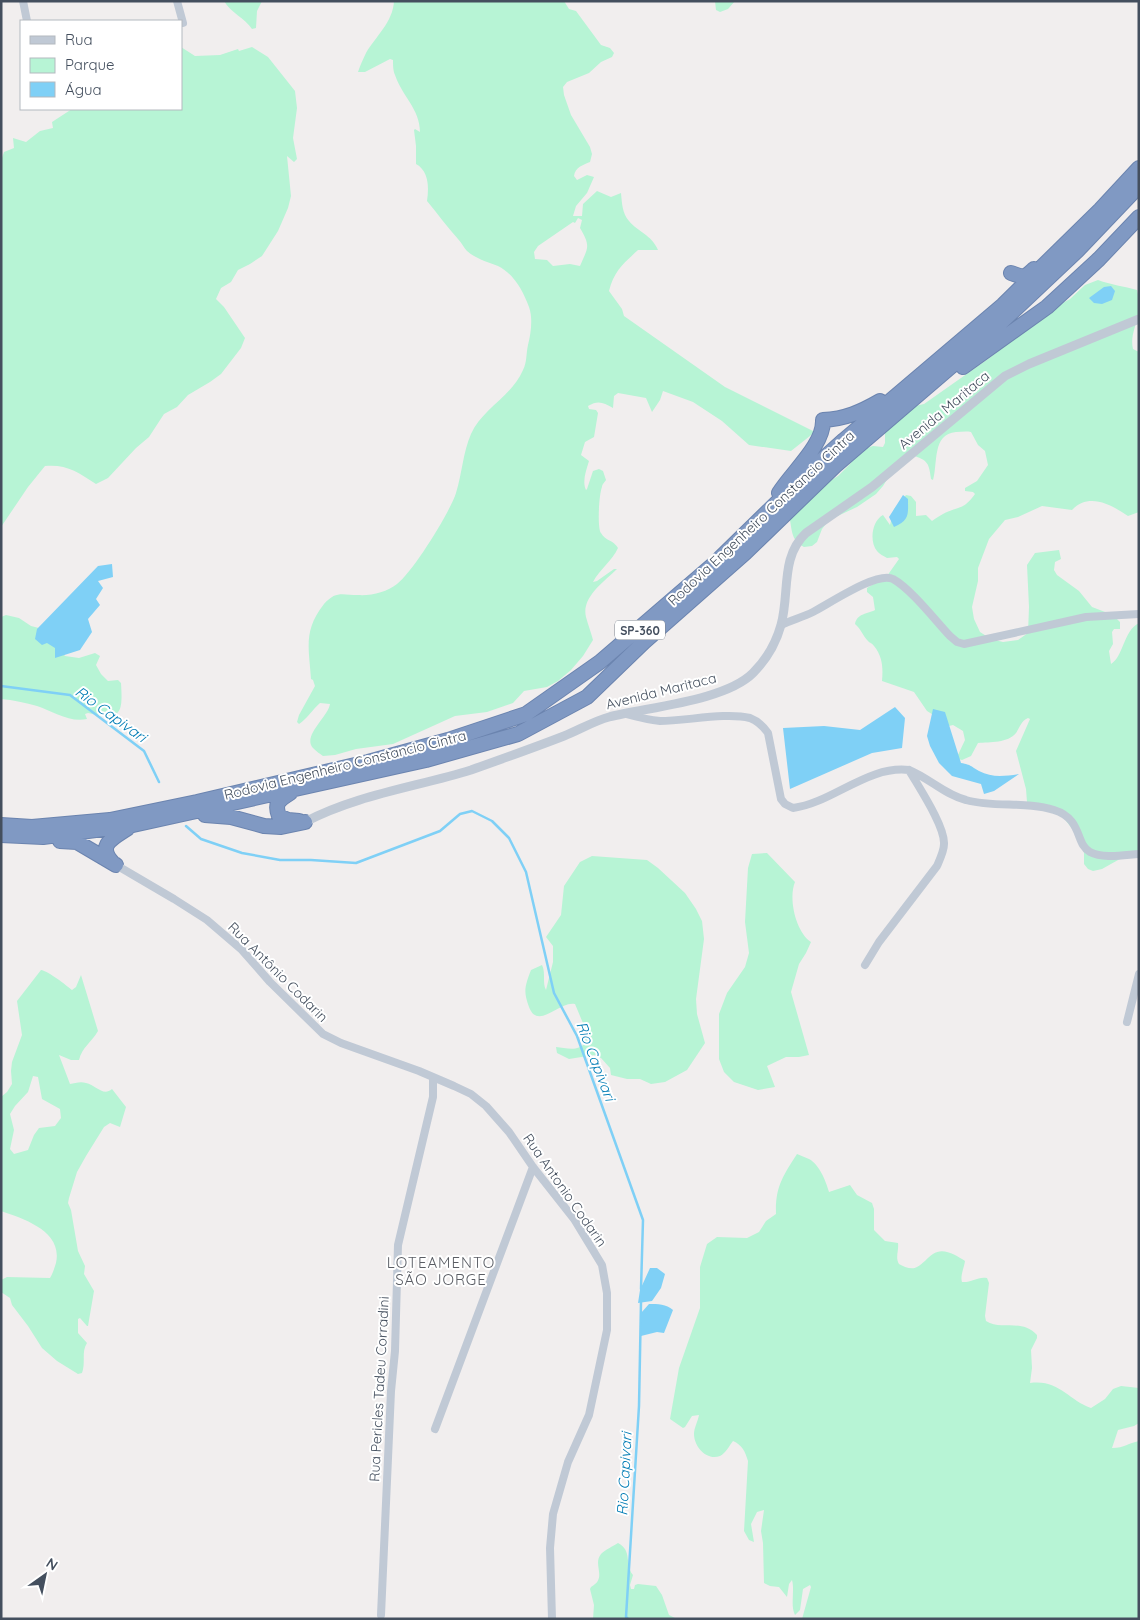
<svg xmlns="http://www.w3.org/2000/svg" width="1140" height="1620" font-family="Quicksand,sans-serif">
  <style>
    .green { fill: #b7f4d5; fill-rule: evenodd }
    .water { fill: #7fd0f6 }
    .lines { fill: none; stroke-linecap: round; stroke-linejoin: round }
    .stream { stroke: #7fd0f6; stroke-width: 2.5 }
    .motorway-casing { stroke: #6b84af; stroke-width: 16 }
    .minor { stroke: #c0c9d5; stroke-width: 8 }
    .tertiary { stroke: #c0c9d5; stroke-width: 9 }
    .motorway { stroke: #8099c3; stroke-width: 14 }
    .labels { text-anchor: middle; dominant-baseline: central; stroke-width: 4; stroke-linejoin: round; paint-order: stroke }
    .shield { fill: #fff; stroke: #7c848e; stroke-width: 1 }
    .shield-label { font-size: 12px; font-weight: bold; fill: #444f5e }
    .street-label { font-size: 14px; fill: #444f5e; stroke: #fff }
    .water-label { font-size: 15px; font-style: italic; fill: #007cb5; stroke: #fff }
    .neighbourhood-label { font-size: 15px; letter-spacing: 1px; fill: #5a5d64; stroke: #fff }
  </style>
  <rect width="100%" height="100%" fill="#f1eeee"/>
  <path class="green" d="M224,1H262L257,11L256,28L252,29C245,18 231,13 224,1Z
    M394,1H564L569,9L576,11L601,45L610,48L614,53L612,57L601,62L589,73L567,82L563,87L564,95L571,115L590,147L592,154L590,162C583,165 575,167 574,176L577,180L587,175L594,177L587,193L576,206L573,216H582L583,204L597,191L611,197L621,193C622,203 622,213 629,221C638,232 652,235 658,250H638C623,264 614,271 609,291L622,309L624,316L725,387L815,432L791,451L749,445L722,421L693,402L663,391L660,400L652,412L646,398L618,393L614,396L613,408C603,402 598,400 588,406L589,409L596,410L598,413L594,437L585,442L581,455L589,461C586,471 582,481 586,490L587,489L593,471L599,469L603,471L606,480C605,482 602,484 602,487C599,494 597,528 601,533C605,541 614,540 618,548C612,561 600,569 593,582L597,581L614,569H617C605,581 581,597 586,617C588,625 591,632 593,640L583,656L571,670L558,681L547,687L524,691L513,703L487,712L455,716L393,744L356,749L335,755L323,756C320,754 316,751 313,748C302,736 328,717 330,704L320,703C312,710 307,719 299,724L297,722L299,715L315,686L313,680L311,679C309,648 303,631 324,604C336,590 343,595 358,595C371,596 387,592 397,584C413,572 450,512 456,493C462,474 463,452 471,434C482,409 512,396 523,370C527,362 526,354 528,345C531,333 533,318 529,307C523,291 514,274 498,266C488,262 476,259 467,251C464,248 462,243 458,239C447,227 438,214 427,201C429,188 429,171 416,164V146L414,130L415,129L420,132C420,109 402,96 395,75C393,71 393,64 393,60L390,59L365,72H358C360,66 363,59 366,53C376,36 393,22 394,1ZM578,218L582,220L580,228C591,247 588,247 580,266L570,264L553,266L547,260L535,259L534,252L538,246L573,222L575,223Z
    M715,1H735L728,9L720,12L716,10Z
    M181,47L195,56L220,55L238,49L239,51L252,47L268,57L295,91L297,108L293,138L297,159L294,162L287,156L291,196L288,208L278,231L262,256L250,264L238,270L231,282L221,288L216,299L224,307L245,338L241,348L221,374L210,382L188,395L177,407L164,414L149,437L136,448L108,478L96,484C78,472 66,464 45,466L28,487L1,527V161L4,152L14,148L13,138L26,142L40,131L53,128L52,122L72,109H181Z
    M1098,280C1111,285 1124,286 1137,290C1139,297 1140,306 1138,314C1136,326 1130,337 1133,349L1139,352V512L1128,516C1112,505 1089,492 1072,510L1042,506L1018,517L1005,520L989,539L978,568V581L972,607L974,619L980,632L991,639L1003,642L1018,640L1028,633L1029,607L1027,565L1035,553L1059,550L1061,559L1055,562L1054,570L1057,575L1079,591L1092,607L1113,615L1120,622V629H1114L1112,632L1113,644L1109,651L1111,664C1124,656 1123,631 1139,623V854L1127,855L1102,869L1093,871L1088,869L1084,864V853L1080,839L1063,817L1027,802L1026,789L1016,751L1030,719L1028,718C1021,721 1020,727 1016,733C1008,743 990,742 978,743L971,756L962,760L958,759L957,757L965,740L963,731L953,725L945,727L940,719L927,711L914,692L882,681C883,669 883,657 874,646C871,642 871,644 868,641C863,636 861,629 855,624C857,613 868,614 875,610L873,597L867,592V588L887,576L899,559L897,557L887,558C884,556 879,554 877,551C869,541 872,521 883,515L890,525L894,509L906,495L911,496L916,502V516L926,515L932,521C935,519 939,516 943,514C958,506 963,511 975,494L973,492L965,491V488L977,481L988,465L985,451L978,445L971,432C966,431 961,432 956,432C932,434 938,463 933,480L931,479C929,460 926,460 909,454L897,463L883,486L876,494L857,507L829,520L822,529L817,542L812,546L804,547C792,541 792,532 790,520L783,518L823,485L838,476L850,464L859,451L873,446L883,447L885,443V431L906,408L924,404L988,359L1057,306L1070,299L1085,285Z
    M6,615L19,618L31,626L43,629L65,656L79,658L95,653L100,656L96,665L101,674L108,681L118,680L121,683C123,715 121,720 88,713L85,714L87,719C70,723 52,711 37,706C26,703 13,700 1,699V617Z
    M767,853L795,882C788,899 796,932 811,942L806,953L799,964L791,992L809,1055L799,1057H786L767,1066L775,1087L758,1090L734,1082L724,1072L719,1059V1014L727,993L745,967L749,953L745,922L748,868L752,854Z
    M592,856L647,860L658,868L685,893L696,909L702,921L704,939L696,999L697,1014L705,1043L687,1070L665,1082L651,1084L640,1079H627L611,1075L610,1068L601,1058L594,1055L569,1059L557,1053L556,1047C566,1048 578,1052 585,1043V1028L575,1004C560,1000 538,1031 529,1007C523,991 525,986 531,970L542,965C546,973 542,983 546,990L553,962V946L546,937L561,915L564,886L580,862Z
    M41,970C48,971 66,985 72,990L76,987L81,975L98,1031C91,1043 82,1047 79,1060H71L59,1055L70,1084C75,1083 81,1081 86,1083C96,1085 103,1097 112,1089L126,1107L120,1127L110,1123L104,1127L86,1156L77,1172L69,1198L68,1203L71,1210L78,1251L85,1266L84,1274L94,1291L88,1326H87L80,1318L78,1319V1333L87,1343C81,1352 86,1362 82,1373L78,1374L57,1361L42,1348L28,1326L12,1305L10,1298L1,1292V1280L7,1277L50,1278C53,1273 54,1269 56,1263C63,1231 24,1219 1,1211V1097L7,1092L12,1084L11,1071L12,1062L22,1035L17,1001ZM33,1076L38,1077L42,1099L60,1109L61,1118L55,1126L39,1128L34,1135L28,1150L14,1154L10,1149L14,1130L10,1114L15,1106L28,1092Z
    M797,1154C801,1156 805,1157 809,1159C819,1164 826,1181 829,1192L850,1185L857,1195L872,1203L874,1209V1230L885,1241L898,1243C899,1251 895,1257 899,1264C904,1267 912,1270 917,1267C923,1264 927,1258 933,1254C943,1247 956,1255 965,1261C964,1268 960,1276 962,1282C971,1283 978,1276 987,1278L989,1283L985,1316L986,1321C1002,1331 1021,1318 1037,1335V1338L1031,1350L1032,1368L1030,1383C1059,1379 1068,1400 1091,1408L1105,1399L1113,1389L1121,1386L1139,1388V1423L1134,1426L1118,1430L1112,1448C1125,1448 1128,1443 1139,1441V1619H802L811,1587L810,1585L803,1589L800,1610L795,1615C790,1605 795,1591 792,1580L789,1584L787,1597L779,1587L770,1586L764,1583L763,1543L761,1531L764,1510L757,1512L751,1524L754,1542L749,1540L744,1531L748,1461C745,1451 742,1445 733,1441C729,1446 726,1453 720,1456C707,1461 694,1447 694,1434C694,1428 698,1421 699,1415L692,1416L685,1427L683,1428L670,1419L679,1368L700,1308V1267L707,1244L717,1237L747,1238L759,1232L766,1221L776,1214C775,1187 783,1176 797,1154Z
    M618,1543C633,1551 624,1564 633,1575L630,1585L631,1589H634L635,1585L638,1584L656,1586L662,1595L669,1615L677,1619H593L594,1605L590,1589L591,1587C608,1578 592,1565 601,1554C605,1550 613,1546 618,1543Z"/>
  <path class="water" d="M1111,286L1115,291L1112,300L1102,304L1094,303L1089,298L1104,287Z
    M903,495L908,499C908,514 910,520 894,527L889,517Z
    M112,564L113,577L98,581L103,588L96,599L100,605L88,619L92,632L80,650L55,658V648L47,643L42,645L35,639L37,629L98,566Z
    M895,707L905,718L902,748L872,753L790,789L783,728L824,726L860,730Z
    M933,709L945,712L961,763C972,765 970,766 979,771C992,778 1005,776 1019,774L994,791L984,794L981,784L952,776L939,763L930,746L927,736Z
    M650,1268H657L665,1274L661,1288L652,1301L638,1303L640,1290Z
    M649,1304C658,1304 666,1304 673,1310L664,1333L657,1332L641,1336V1313Z"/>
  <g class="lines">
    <path class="stream" d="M1,686L70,695L144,751L159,782
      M186,826L201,839L242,853L280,860H311L356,863L440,831L460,814L472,811L492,821L509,838L526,872L554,993L577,1036L643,1220L641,1289
      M628,1619L626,1617L639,1406L641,1302"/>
    <defs>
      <path id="motorway" d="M1011,273C1023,277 1024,279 1034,269
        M963,367L1047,307L1099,259L1139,217
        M779,493C792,472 824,445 823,420C845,419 861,412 880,401
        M290,793C279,800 274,803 279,816L288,820L299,821
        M205,815L231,817L264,826L281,827L305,822
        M1,825L32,827L110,820L197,802L368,762L448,740L526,714L600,662L715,563L803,477L844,440L1003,305L1100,210L1139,168
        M1,835L43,837L133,825L426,760L518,734L587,697L644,642L745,553L835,466L989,334L1077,251L1139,186
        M60,841L77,842L116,865
        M113,863C96,845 113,838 128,828"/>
    </defs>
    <use href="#motorway" class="motorway-casing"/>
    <path class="minor" d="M23,1L27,21
      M177,1L183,23
      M781,625C792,620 803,617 813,612C829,604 877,571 893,579C911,589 935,620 950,636L957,642L964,644L1086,617L1139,614
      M626,714C637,717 649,720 660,721C686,721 726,712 750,718C758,721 763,726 768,733L781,799L785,804L793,808C832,803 868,765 909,770C929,778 945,795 966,800C995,808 1026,801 1054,810C1083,819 1075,844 1090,852C1103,859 1124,855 1139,854
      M116,865L174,899L207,920L242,950L270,982L323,1034L341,1043L419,1071L454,1086L471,1094L486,1106L509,1132L533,1167L574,1219L602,1265L607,1293V1330L589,1415L568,1462L553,1514L550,1548L552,1619
      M865,965L879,942L937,866C940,859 944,851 944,844C945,826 918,786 909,770
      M1127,1022L1139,974
      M435,1429L533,1167
      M381,1615L391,1391L395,1351L398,1245L433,1097V1078"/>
    <path class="tertiary" d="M305,822C356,795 416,787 471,770C502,759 533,748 564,736C579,730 594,721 609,717C648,707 725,701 753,673C766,660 776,643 781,625C790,593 780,557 806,533L872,487L1005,376L1029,364L1139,319"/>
    <use href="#motorway" class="motorway"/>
  </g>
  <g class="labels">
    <rect class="shield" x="615" y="620.5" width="50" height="19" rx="4"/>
    <g class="shield-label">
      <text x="640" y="630">SP-360</text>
    </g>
    <g class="street-label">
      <text transform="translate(944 410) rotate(-40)">Avenida Maritaca</text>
      <text transform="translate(761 518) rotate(-43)">Rodovia Engenheiro Constancio Cintra</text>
      <text transform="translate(661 691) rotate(-14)">Avenida Maritaca</text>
      <text transform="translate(345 765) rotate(-14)">Rodovia Engenheiro Constancio Cintra</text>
      <text transform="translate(278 972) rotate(45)">Rua Antônio Codarin</text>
      <text transform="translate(565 1190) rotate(55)">Rua Antonio Codarin</text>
      <text transform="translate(379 1389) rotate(-87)">Rua Pericles Tadeu Corradini</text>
    </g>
    <g class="water-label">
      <text transform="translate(111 714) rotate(36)">Rio Capivari</text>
      <text transform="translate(596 1061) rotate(69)">Rio Capivari</text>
      <text transform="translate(624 1474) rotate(-87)">Rio Capivari</text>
    </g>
    <g class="neighbourhood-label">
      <text x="441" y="1262">LOTEAMENTO<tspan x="441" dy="17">SÃO JORGE</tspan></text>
    </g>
  </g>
  <rect width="1140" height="1620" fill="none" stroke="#444f5e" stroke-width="5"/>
  <rect x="20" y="20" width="162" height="90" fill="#ffffff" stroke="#b4b9bf"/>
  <rect x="30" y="36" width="25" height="8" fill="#c0c9d5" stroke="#b4b9bf"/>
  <text x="65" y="45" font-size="15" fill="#444f5e">Rua</text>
  <rect x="30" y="58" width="25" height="15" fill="#b7f4d5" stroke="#b4b9bf"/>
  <text x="65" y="70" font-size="15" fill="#444f5e">Parque</text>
  <rect x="30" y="82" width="25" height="15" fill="#7fd0f6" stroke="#b4b9bf"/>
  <text x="65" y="95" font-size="15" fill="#444f5e">Água</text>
  <g transform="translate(45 1575) rotate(33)" stroke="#ffffff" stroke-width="4" paint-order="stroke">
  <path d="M0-4L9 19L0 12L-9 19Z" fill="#444f5e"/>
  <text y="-8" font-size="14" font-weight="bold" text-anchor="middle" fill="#444f5e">N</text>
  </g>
</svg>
